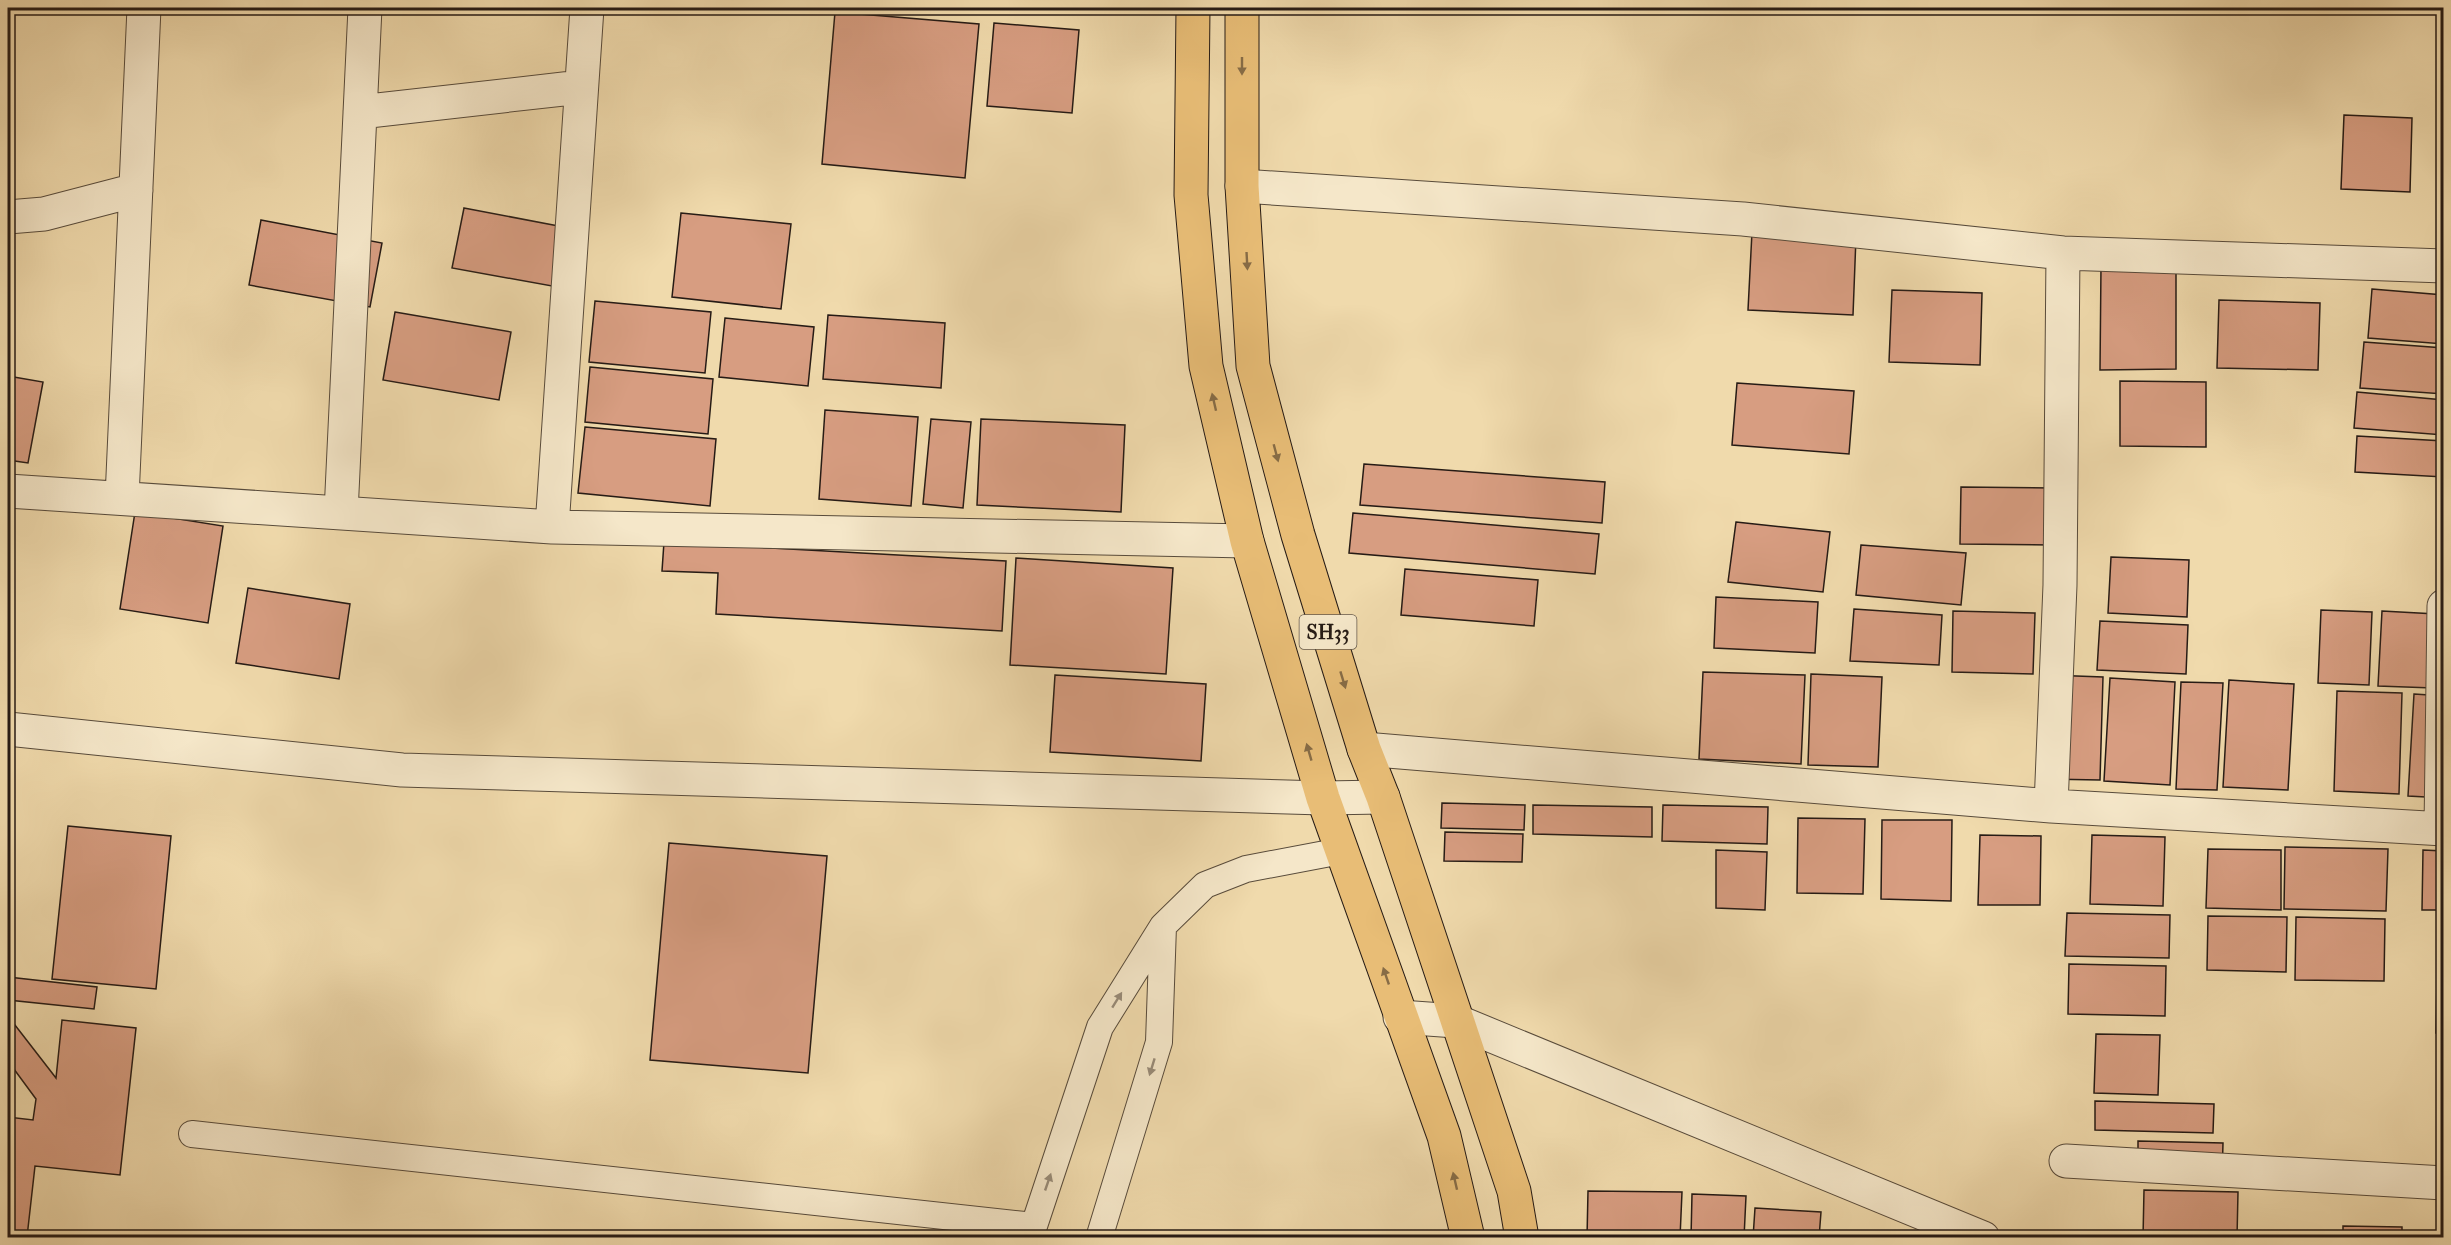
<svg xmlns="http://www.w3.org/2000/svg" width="2451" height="1245" font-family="'IM FELL Double Pica',serif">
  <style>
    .building { fill: #d79d81; stroke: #261b15; stroke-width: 1.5 }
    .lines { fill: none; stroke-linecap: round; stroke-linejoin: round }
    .service-casing { stroke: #584b3b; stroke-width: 28 }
    .minor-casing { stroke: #584b3b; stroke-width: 35 }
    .tertiary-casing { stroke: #584b3b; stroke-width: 35 }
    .primary-casing { stroke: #261b15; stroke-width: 35 }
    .service { stroke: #f5e7c9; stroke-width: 26 }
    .minor { stroke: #f5e7c9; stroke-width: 33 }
    .tertiary { stroke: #f5e7c9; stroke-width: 33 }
    .primary { stroke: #e8bd76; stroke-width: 33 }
    .oneway { fill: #876c46 }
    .oneway2 { fill: #988b78 }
    .labels { text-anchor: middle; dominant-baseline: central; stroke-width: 4.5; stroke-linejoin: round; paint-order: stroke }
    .shield { fill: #f5e7c9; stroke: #64584b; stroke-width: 1.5 }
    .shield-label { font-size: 20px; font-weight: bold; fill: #261b15 }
  </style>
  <rect width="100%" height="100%" fill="#f0daac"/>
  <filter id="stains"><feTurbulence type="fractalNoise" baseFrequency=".00333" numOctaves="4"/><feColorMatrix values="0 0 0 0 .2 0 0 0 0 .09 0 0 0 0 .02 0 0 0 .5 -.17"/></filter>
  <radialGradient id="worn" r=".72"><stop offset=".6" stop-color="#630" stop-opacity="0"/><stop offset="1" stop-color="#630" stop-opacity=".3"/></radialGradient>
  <path class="building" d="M835,12L979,24L965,178L822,164Z
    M994,23L1079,30L1072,113L987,106Z
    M2344,115L2412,118L2410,192L2341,189Z
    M464,208L585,231L574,290L452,268Z
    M681,213L791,224L781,309L672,297Z
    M261,220L382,243L370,307L249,285Z
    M1752,232L1856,237L1853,315L1748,310Z
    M2101,266L2176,267V369L2100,370Z
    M2372,289L2444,295V344L2368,338Z
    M1892,290L1982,293L1980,365L1889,362Z
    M2219,300L2320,303L2318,370L2217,368Z
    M595,301L711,312L705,373L589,362Z
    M395,312L511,332L499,400L383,380Z
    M828,315L945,323L941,388L823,379Z
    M725,318L814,327L808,386L719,377Z
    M2364,342L2444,348V394L2360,388Z
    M590,367L713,379L708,434L585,422Z
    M8,376L43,382L28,463L8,460Z
    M2120,381L2206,382V447L2120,446Z
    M1737,383L1854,391L1849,454L1732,445Z
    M2357,392L2444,400V435L2354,428Z
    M825,410L918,417L911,506L819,499Z
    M931,419L971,422L963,508L923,504Z
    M981,419L1125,425L1121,512L977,505Z
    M585,427L716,439L710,506L578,493Z
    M2357,436L2444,441V477L2355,472Z
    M1364,464L1605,482L1602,523L1360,505Z
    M1961,487L2052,488L2051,545L1960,544Z
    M135,512L223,526L208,623L120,609Z
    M1353,513L1599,534L1595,574L1349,553Z
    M1736,522L1830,532L1823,592L1728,582Z
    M664,542L1006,561L1002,631L716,614L718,573L662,571Z
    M1861,545L1966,553L1961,605L1856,595Z
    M2111,557L2189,560L2187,617L2108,613Z
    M1016,558L1173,568L1166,674L1010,665Z
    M1405,569L1538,580L1534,626L1401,615Z
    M248,588L350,604L339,679L236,663Z
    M1716,597L1818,602L1815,653L1714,648Z
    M1854,609L1942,615L1939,665L1850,661Z
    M2321,610L2372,612L2369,685L2318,683Z
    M1953,611L2035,613L2033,674L1952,672Z
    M2382,611L2436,614L2433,688L2378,686Z
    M2100,621L2188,625L2186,674L2097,670Z
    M1703,672L1805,675L1801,764L1699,759Z
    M1811,674L1882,677L1878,767L1808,765Z
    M1055,675L1206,684L1201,761L1050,752Z
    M2049,675L2103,677L2100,780L2046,779Z
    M2110,678L2175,682L2170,785L2104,781Z
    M2229,680L2294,684L2288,790L2223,787Z
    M2181,682L2223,683L2217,790L2176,789Z
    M2337,691L2402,693L2399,794L2334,791Z
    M2414,694L2444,696V798L2408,796Z
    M1442,803L1525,805L1524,830L1441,828Z
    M1533,805L1652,807V837L1533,834Z
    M1663,805L1768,807L1767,844L1662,841Z
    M1798,818L1865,819L1863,894L1797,893Z
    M1882,820H1952L1951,901L1881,899Z
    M68,826L171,836L156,989L52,979Z
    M1445,832L1523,834L1522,862L1444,861Z
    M1980,835L2041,836L2040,905H1978Z
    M2092,835L2165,837L2163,906L2090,904Z
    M669,843L827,856L808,1073L650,1060Z
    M2285,847L2388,849L2386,911L2284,909Z
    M2208,849L2281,850V910L2206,908Z
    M1716,850L1767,852L1765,910L1716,908Z
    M2423,850L2444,851V910H2422Z
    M2067,913L2170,915L2169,958L2065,956Z
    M2208,916L2287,917L2286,972L2207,970Z
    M2296,917L2385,919L2384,981L2295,980Z
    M2443,922H2444V973H2442Z
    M2069,964L2166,966L2165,1016L2068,1014Z
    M8,977L97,987L94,1009L8,1000Z
    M2437,979H2444V1033H2436Z
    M8,1016L56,1078L62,1020L136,1028L120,1175L35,1166L27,1237L39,1238H8V1117L33,1120L36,1099L8,1061Z
    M2096,1034L2160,1035L2158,1095L2094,1093Z
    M2095,1101L2214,1104L2213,1133L2095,1130Z
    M2138,1141L2223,1143L2222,1179L2138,1176Z
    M2144,1190L2238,1192L2237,1238H2143Z
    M1588,1191L1682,1192L1680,1238H1587Z
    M1692,1194L1746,1196L1744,1238H1691Z
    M1755,1208L1821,1212L1819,1238H1753Z
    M2343,1226L2402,1227V1238H2343Z"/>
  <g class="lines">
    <defs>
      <path id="service" d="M192,1134L1034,1226
        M1030,1238L1100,1027L1163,926L1205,885L1246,869L1341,851
        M1099,1238L1159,1042L1163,926"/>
      <path id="minor" d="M360,112L581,87
        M1242,186L1743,219L2063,253L2444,266
        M8,217L44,214L136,190
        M8,491L552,527L1247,541
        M122,498L144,8
        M341,513L365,8
        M552,527L587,8
        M8,729L402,770L1323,798L1383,797
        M1364,749L2051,806L2444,829
        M2051,806L2060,585L2063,253
        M2441,829L2444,606
        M2066,1161L2444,1183"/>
      <path id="tertiary" d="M1400,1017L1456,1021L1983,1238"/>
      <path id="primary" d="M1193,8L1191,195L1206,366L1247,541L1323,798L1444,1136L1468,1238
        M1242,8V186L1253,366L1298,535L1364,749L1383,797L1514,1191L1522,1238"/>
    </defs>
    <use href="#service" class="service-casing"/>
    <use href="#minor" class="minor-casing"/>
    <use href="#tertiary" class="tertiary-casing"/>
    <use href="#primary" class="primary-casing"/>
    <use href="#service" class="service"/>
    <use href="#minor" class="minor"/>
    <use href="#tertiary" class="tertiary"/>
    <use href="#primary" class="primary"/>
  </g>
  <defs><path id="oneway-solid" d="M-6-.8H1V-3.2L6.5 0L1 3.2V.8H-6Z" transform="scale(1.5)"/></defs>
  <g class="oneway">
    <use href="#oneway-solid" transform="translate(1242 66) rotate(90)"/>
    <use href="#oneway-solid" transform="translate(1247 261) rotate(87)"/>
    <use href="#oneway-solid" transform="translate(1214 402) rotate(-103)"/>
    <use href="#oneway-solid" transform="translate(1276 453) rotate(75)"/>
    <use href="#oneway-solid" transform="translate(1343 680) rotate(73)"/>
    <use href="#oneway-solid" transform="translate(1309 752) rotate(-106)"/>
    <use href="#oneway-solid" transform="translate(1386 976) rotate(-109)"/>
    <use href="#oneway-solid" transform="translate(1455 1181) rotate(-103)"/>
  </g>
  <g class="oneway2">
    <use href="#oneway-solid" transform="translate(1117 1000) rotate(-58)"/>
    <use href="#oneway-solid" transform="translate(1152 1067) rotate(107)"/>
    <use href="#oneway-solid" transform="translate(1048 1182) rotate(-71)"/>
  </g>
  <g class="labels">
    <rect class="shield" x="1299.5" y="615" width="57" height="34" rx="4.5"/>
    <g class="shield-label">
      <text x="1328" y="632">SH33</text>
    </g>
  </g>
  <rect width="2451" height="1245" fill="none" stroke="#f0daac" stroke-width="30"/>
  <rect x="9" y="9" width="2433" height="1227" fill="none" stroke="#261b15" stroke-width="3"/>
  <rect x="15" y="15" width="2421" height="1215" fill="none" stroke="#261b15" stroke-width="1.5"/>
  <rect width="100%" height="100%" filter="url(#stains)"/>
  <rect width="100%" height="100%" fill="url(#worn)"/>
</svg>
